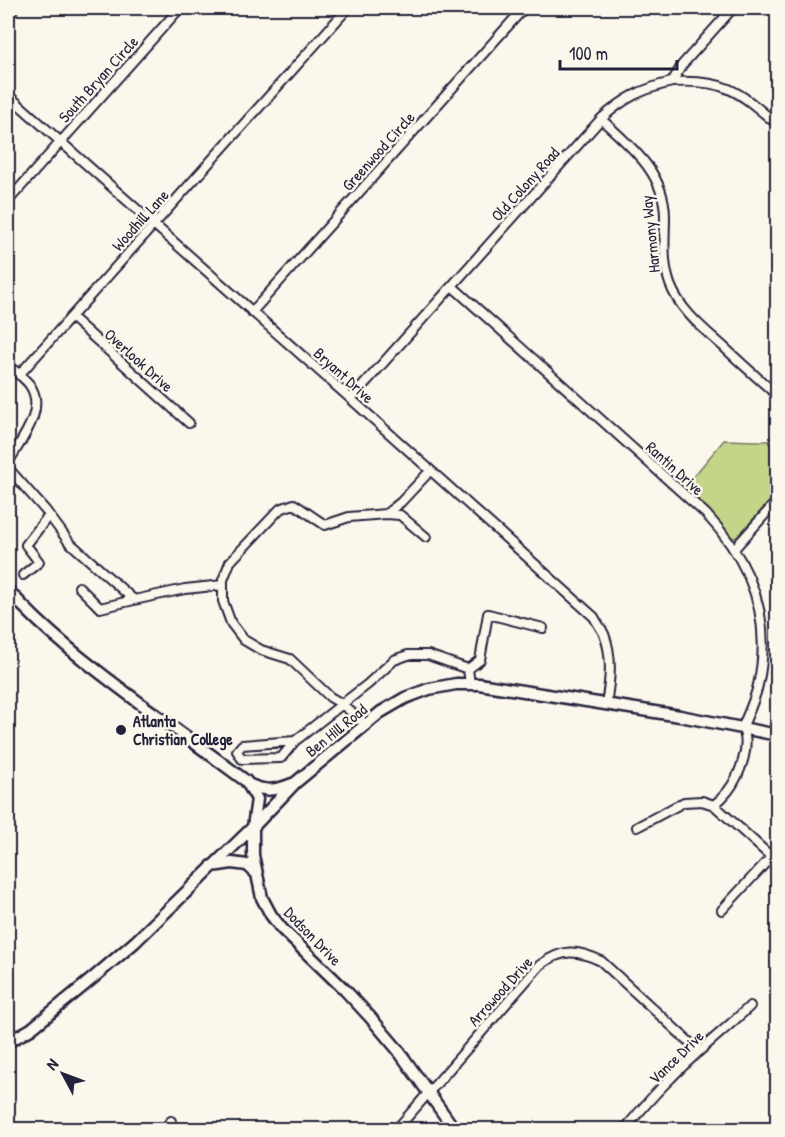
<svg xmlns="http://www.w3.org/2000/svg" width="785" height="1137" font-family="'Patrick Hand',sans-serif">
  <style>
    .green { fill: #c4d58a; stroke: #737c62; stroke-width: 1.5 }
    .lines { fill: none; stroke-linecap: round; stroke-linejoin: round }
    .street-casing { stroke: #22223b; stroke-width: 12 }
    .secondary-casing { stroke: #22223b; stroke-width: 15 }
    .street { stroke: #fbf7ec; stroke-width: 8 }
    .secondary { stroke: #fbf7ec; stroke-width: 10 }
    .poi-dot { fill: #22223b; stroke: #fbf7ec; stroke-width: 2 }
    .labels { text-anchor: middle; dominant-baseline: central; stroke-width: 5; stroke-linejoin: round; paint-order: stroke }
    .street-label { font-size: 16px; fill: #22223b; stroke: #fbf7ec }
    .poi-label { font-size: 16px; font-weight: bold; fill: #22223b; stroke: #fbf7ec; text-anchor: start }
  </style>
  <rect width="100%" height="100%" fill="#fbf7ec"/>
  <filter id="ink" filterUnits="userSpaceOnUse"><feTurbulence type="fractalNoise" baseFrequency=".0167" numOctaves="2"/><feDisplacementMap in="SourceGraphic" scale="12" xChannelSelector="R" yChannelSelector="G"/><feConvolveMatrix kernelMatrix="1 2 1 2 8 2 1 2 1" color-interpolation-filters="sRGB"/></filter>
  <g filter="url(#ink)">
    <path class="green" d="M724,440L756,441H777V493L737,537L733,538L728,536L719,522L683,489Z"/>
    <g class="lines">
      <defs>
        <path id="street" d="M8,14L14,8
          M672,82C726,79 738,91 778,125
          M8,95L351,399L594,617C597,623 601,628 604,634C613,657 610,681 606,704
          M601,119C630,146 664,172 665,215C665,239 662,261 670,284C680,311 705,330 726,349C743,365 760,380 778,396
          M8,201L180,8
          M452,286L706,514C751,562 773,619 758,685C755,700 748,714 742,728C752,745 739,777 728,791C724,796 719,801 714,805
          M252,312L524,8
          M71,317L189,423
          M8,365C15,371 23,377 29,384C48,409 20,441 8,463
          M19,375L348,8
          M351,399L601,119C624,98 642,89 672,82L682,65L733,8
          M8,468L46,511L69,542L134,600L185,589L223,585
          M386,514L401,502L430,471
          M734,549L778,500
          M23,575L39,562L26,545L49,515
          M79,587L100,608L134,600
          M468,669L480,660L488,614L543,628
          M366,725L342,704L330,697L290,659L261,650L244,640L231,623L223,601V580L230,562L280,509L294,504L325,525L349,517L386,514L400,515L426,537
          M295,741L242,745L237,751L242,759L281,758L295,741L368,684L394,660L408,655H428L468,669L470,684
          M637,827L684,802L702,801L714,805L778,863
          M722,910L771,857
          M163,1130L171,1121
          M396,1130L540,965C562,949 576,949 601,961L699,1051
          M624,1130C639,1112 654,1094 671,1078C696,1052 724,1031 750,1006"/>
        <path id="secondary" d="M8,590C48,635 97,671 145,707C179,731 212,756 246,781L257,799L253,827V855L262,898L271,915L282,929L345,990L370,1017L398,1050L455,1130
          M248,784C266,792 275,791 292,784
          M212,866L232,863L247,865L256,873
          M8,1042L31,1029L93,978L135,942L253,827L295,783L381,712L405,698L429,689L456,684H479L680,716L778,735"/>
      </defs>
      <use href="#street" class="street-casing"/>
      <use href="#secondary" class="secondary-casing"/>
      <use href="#street" class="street"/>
      <use href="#secondary" class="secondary"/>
    </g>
  </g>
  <circle class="poi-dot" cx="121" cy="730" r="6"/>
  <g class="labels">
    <g class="street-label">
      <text transform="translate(98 79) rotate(-48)">South Bryan Circle</text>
      <text transform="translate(378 151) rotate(-48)">Greenwood Circle</text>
      <text transform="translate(525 184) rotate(-48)">Old Colony Road</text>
      <text transform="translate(140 220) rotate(-48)">Woodhill Lane</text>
      <text transform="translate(650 234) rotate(-96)">Harmony Way</text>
      <text transform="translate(139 360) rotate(42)">Overlook Drive</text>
      <text transform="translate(344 375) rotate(42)">Bryant Drive</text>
      <text transform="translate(675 468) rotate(42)">Rantin Drive</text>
      <text transform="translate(336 730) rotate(-39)">Ben Hill Road</text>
      <text transform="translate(313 936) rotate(46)">Dodson Drive</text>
      <text transform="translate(500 991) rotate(-48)">Arrowood Drive</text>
      <text transform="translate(676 1057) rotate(-44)">Vance Drive</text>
    </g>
    <g class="poi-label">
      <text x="133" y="721">Atlanta<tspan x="133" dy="18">Christian College</tspan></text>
    </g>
  </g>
  <rect width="785" height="1137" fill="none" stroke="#fbf7ec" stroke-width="30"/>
  <rect x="15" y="15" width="755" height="1107" fill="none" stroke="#22223b" stroke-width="2" filter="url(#ink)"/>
  <g transform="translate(63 1074) rotate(311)" stroke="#fbf7ec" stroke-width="4.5" paint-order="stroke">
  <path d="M0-4.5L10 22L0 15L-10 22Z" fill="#22223b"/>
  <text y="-9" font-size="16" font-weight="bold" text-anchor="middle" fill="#22223b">N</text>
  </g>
  <path d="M560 60v9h117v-9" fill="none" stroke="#22223b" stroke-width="3"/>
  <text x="569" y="60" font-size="18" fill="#22223b" stroke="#fbf7ec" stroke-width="4.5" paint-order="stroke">100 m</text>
</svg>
